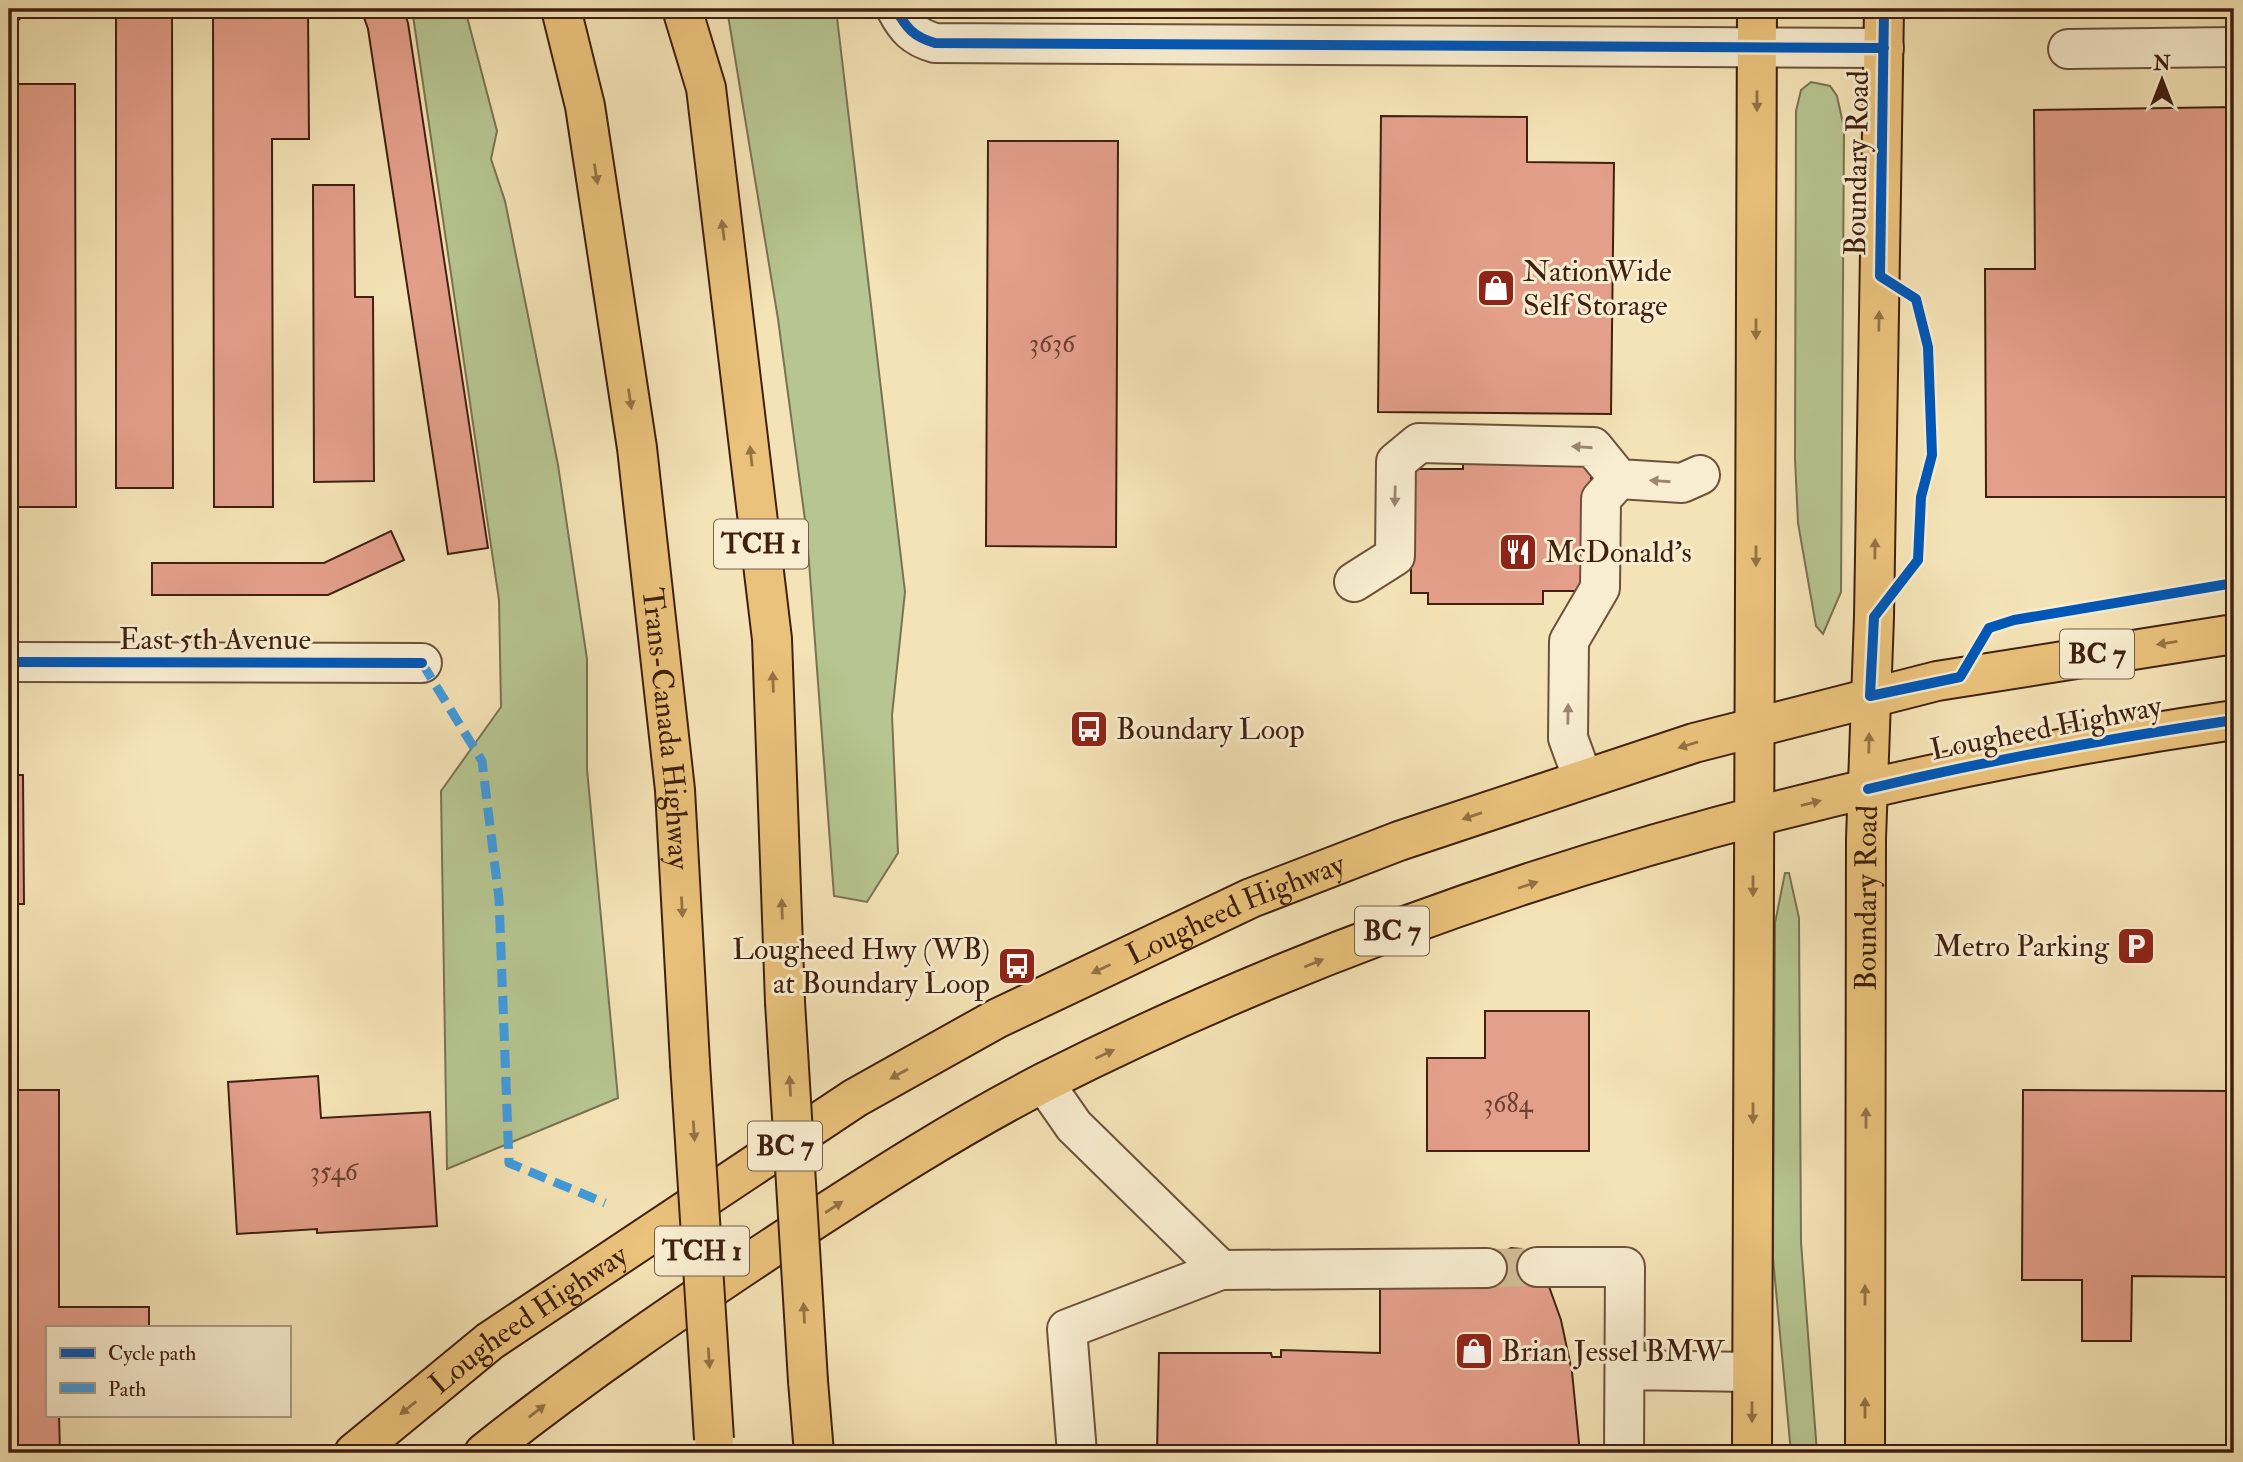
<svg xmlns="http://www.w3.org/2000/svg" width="2243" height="1462" font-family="'IM FELL Double Pica',serif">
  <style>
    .green { fill: #b6c591; stroke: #7b7250; stroke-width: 2 }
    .building { fill: #e49f8b; stroke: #402010; stroke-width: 2 }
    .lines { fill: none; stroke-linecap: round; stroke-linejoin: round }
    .minor-tunnel { stroke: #d0bc95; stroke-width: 38; stroke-dasharray: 38 19; stroke-linecap: butt }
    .minor-casing { stroke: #6d513a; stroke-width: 42 }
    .major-casing { stroke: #402010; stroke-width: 42 }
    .highway-casing { stroke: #402010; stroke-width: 42 }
    .minor { stroke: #f8edd0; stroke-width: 38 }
    .major { stroke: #eac27b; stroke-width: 38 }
    .highway { stroke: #eac27b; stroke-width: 38 }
    .highway-bridge-casing { stroke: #402010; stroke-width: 42; stroke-linecap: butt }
    .highway-bridge { stroke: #eac27b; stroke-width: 38 }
    .quiet { stroke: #3f9bde; stroke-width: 9; stroke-dasharray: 18 9; stroke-linecap: butt }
    .cycleway-casing { stroke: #f8edd0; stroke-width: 15 }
    .cycleway { stroke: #0057b8; stroke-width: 10 }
    .oneway { fill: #957146 }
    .oneway2 { fill: #9c8670 }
    .labels { text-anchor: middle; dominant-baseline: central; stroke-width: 6; stroke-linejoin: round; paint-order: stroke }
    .number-label { font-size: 26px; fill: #69402f }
    .shield { fill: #f8edd0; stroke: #775e4a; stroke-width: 2 }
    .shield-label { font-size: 28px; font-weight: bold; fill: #402010 }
    .street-label { font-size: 30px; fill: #402010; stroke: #f8edd0 }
    .poi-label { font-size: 30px; fill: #402010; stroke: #f8edd0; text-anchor: start }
  </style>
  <rect width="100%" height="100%" fill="#f4e3b6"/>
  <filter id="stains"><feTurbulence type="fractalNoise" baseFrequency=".00286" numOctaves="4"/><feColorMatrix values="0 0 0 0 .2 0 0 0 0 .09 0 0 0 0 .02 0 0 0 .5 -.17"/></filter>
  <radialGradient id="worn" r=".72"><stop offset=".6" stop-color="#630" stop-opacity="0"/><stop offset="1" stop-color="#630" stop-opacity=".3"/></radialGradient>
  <path class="green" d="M412,9H465L497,131L491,159L505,201L558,465L587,659V769L618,1098L447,1169L441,791L501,707L499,600Z
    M727,9H836L905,592L892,715L898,853L867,902L834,896L807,535L778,319Z
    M1811,82L1830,86L1837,96L1844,128L1841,592L1823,634L1816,626L1798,523L1795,459L1796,111L1801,90Z
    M1785,873H1789L1799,918L1801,1242L1817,1453H1791L1773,1258L1775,923Z"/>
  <path class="building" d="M9,9H29L9,30Z
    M116,9H172L173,488H116Z
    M213,9H308L309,139H272L273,507H214Z
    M361,9H403L408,23L488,548L448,554L368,29Z
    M15,84H75L76,507H16Z
    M2234,107V497H1986L1985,269H2035L2034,110Z
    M1381,116L1527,117V162L1614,163L1611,414L1378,412Z
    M988,141H1118L1116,547L986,546Z
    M313,185H354L355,297H373L374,481L314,482Z
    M1591,460V591H1543V604H1428V593H1411V469H1463V462Z
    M391,531L404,560L328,595H152V563H324Z
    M9,775H23L24,904H9Z
    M1485,1011H1589V1151H1427V1058H1485Z
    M318,1076L321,1118L430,1112L437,1226L317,1233V1229L237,1234L228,1082Z
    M9,1090H59V1307H149V1327H47V1415H59L60,1453H9Z
    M2023,1090L2234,1091V1277L2132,1276L2131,1341H2082V1280H2022Z
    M1511,1248L1521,1249L1531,1259L1547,1281L1561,1320L1572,1372L1580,1453H1157L1159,1353H1271L1272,1357H1281V1350L1380,1353V1286L1487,1268L1500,1254Z"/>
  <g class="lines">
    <path class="minor-tunnel" d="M1487,1268L1537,1267"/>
    <defs>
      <path id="minor" d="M896,9C906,28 914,37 935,43L1884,48
        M2068,49L2234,47
        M1619,479L1682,483L1700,475
        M1354,582L1395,556L1396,462L1419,443L1593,447L1619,479L1601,499L1600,588L1569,641L1568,738L1583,779
        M9,662L422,663
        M1044,1083L1074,1126L1221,1270L1487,1268
        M1537,1267H1625L1624,1453
        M1625,1370L1752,1372
        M1077,1453L1067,1329L1221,1270"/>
      <g id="major">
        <path id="s1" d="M354,1453L490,1341L855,1098L998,1018L1251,898L1399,841L1694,743L1937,681L2234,634"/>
        <path d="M484,1453C582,1375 685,1305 791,1235C874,1181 959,1126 1047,1081C1418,894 1824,780 2234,720"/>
        <path d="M1752,1453L1757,9"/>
        <path id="s2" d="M1865,1453L1866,839L1874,617L1884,9"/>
      </g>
      <g id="highway">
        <path id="s3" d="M561,9L585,106L637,448L675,790L690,1063"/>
        <path d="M682,9L706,88L772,639L785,1002"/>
        <path d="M808,1381L814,1453"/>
      </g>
    </defs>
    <use href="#minor" class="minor-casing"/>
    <use href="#major" class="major-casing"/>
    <use href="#highway" class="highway-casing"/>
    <use href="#minor" class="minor"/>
    <use href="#major" class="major"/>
    <use href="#highway" class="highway"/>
    <defs>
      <path id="highway-bridge" d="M785,1002L808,1381
        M690,1063L714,1439"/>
    </defs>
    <use href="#highway-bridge" class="highway-bridge-casing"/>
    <use href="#highway-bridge" class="highway-bridge"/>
    <path class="quiet" d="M422,663L482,761L499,899L509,1163L605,1203"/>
    <defs>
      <path id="cycleway" d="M896,9C906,28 914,37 935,43L1884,48
        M1884,9L1880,276L1916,299L1928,347L1932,455L1921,497L1918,560L1874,617L1870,696L1960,677L1989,628L2014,620L2234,583
        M9,662L422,663
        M1868,789C1989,760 2111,738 2234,720"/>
    </defs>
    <use href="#cycleway" class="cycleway-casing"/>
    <use href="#cycleway" class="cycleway"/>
  </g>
  <defs><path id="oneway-solid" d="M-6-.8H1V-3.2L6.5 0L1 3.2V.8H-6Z" transform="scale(1.75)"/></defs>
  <g class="oneway">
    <use href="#oneway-solid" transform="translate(1757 101) rotate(90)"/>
    <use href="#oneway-solid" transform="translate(596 174) rotate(81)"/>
    <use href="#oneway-solid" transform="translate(723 230) rotate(-97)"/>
    <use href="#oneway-solid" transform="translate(1879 321) rotate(-89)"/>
    <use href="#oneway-solid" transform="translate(1756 329) rotate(90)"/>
    <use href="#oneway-solid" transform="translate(630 399) rotate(82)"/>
    <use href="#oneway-solid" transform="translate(751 456) rotate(-96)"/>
    <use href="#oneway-solid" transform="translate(1875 549) rotate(-89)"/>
    <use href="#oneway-solid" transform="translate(1756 556) rotate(90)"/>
    <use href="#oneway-solid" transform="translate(2167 643) rotate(171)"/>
    <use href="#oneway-solid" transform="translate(773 682) rotate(-92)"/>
    <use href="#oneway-solid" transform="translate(1869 743) rotate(-89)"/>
    <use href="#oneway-solid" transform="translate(1688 745) rotate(163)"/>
    <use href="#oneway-solid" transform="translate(1811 803) rotate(-14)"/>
    <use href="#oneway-solid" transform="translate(1472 816) rotate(161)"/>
    <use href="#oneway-solid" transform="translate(1528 885) rotate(-18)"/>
    <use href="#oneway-solid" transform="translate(1753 886) rotate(90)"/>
    <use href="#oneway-solid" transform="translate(682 907) rotate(87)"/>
    <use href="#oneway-solid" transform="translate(782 909) rotate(-92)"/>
    <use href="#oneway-solid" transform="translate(1314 963) rotate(-22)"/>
    <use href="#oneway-solid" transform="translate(1101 969) rotate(155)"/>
    <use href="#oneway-solid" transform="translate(1105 1054) rotate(-25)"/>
    <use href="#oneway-solid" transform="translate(899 1074) rotate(151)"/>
    <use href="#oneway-solid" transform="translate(790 1086) rotate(-93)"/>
    <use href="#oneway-solid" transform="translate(1753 1113) rotate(90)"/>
    <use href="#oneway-solid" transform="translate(1866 1118) rotate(-90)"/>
    <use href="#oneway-solid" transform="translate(694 1131) rotate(86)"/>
    <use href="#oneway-solid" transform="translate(834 1207) rotate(-33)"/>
    <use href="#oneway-solid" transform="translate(1865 1295) rotate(-90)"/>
    <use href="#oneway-solid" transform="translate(804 1313) rotate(-93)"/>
    <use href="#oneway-solid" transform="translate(709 1358) rotate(86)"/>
    <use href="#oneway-solid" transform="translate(408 1408) rotate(141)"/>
    <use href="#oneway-solid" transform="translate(1865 1408) rotate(-90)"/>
    <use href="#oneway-solid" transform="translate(537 1411) rotate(-38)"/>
    <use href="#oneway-solid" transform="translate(1752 1412) rotate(90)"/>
  </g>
  <g class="oneway2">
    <use href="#oneway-solid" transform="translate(1582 447) rotate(-176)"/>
    <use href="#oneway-solid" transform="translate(1660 481) rotate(-176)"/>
    <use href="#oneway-solid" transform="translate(1395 496) rotate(91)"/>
    <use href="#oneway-solid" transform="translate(1568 714) rotate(-89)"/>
  </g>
  <defs>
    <symbol id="shop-square" viewBox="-11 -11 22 22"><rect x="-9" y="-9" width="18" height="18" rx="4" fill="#8f2418" stroke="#f8edd0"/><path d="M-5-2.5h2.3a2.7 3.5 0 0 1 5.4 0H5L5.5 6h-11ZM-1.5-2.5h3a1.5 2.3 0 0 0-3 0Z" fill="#fff"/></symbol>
    <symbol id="restaurant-square" viewBox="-11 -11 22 22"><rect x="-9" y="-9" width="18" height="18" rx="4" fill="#8f2418" stroke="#f8edd0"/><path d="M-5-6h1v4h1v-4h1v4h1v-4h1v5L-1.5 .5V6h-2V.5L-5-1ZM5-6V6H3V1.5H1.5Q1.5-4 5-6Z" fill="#fff"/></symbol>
    <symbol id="bus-square" viewBox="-11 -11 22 22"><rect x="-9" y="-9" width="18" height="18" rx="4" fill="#8f2418" stroke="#f8edd0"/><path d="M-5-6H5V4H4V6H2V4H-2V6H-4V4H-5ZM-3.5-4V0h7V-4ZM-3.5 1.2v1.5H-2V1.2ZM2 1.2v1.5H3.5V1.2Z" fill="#fff"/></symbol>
    <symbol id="parking-square" viewBox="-11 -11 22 22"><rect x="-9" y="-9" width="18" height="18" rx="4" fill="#8f2418" stroke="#f8edd0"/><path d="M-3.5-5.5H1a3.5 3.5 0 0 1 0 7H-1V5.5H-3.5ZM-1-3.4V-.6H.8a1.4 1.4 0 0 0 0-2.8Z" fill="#fff"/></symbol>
  </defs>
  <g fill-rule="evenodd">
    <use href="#shop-square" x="1474" y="266" width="44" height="44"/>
    <use href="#restaurant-square" x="1496" y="530" width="44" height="44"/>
    <use href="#bus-square" x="1067" y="707" width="44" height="44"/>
    <use href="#parking-square" x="2114" y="924" width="44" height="44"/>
    <use href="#bus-square" x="995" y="944" width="44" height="44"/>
    <use href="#shop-square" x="1452" y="1329" width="44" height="44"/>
  </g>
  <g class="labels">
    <g class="number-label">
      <text x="1052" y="344">3636</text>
      <text x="1508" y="1104">3684</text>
      <text x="334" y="1172">3546</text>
    </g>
    <g class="shield">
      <rect x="714" y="519.5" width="94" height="49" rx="5"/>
      <rect x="2060" y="629.5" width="74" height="49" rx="5"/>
      <rect x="1355" y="906.5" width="74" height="49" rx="5"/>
      <rect x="748" y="1121.5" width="74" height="49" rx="5"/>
      <rect x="655" y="1226.5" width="94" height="49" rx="5"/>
    </g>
    <g class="shield-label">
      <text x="761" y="544">TCH 1</text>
      <text x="2097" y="654">BC 7</text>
      <text x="1392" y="931">BC 7</text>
      <text x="785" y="1146">BC 7</text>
      <text x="702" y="1251">TCH 1</text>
    </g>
    <g class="street-label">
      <text transform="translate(1857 163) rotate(-89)">Boundary Road</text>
      <text x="215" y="639">East 5th Avenue</text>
      <text stroke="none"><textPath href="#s3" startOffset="728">Trans-Canada Highway</textPath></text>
      <text transform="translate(2046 728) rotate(-11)">Lougheed Highway</text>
      <text stroke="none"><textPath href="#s2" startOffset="555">Boundary Road</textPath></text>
      <text stroke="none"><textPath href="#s1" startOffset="1040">Lougheed Highway</textPath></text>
      <text stroke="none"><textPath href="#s1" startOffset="220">Lougheed Highway</textPath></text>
    </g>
    <g class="poi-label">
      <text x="1523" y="271">NationWide<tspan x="1523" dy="34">Self Storage</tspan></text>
      <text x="1545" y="552">McDonald's</text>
      <text x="1116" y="729">Boundary Loop</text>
      <text x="2109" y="946" text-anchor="end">Metro Parking</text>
      <text x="990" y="949" text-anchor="end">Lougheed Hwy (WB)<tspan x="990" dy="34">at Boundary Loop</tspan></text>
      <text x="1501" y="1351">Brian Jessel BMW</text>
    </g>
  </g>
  <rect width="2243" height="1462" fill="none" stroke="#f4e3b6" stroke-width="35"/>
  <rect x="10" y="10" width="2222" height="1441" fill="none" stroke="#402010" stroke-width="3.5"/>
  <rect x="18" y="18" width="2208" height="1427" fill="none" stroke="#402010" stroke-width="2"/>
  <rect x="46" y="1326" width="245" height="91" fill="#f8edd0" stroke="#ae9b83" stroke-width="2"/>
  <rect x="60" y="1348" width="35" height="10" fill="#0057b8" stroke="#ae9b83" stroke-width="2"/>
  <text x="108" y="1360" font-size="21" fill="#402010">Cycle path</text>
  <rect x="60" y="1383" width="35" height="10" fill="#3f9bde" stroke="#ae9b83" stroke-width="2"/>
  <text x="108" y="1396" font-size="21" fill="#402010">Path</text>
  <g transform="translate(2162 80)" stroke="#f8edd0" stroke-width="5" paint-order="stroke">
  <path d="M0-5L12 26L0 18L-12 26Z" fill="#402010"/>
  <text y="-10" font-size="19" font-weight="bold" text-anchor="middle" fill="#402010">N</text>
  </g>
  <rect width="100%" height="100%" filter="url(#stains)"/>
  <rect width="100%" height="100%" fill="url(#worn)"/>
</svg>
